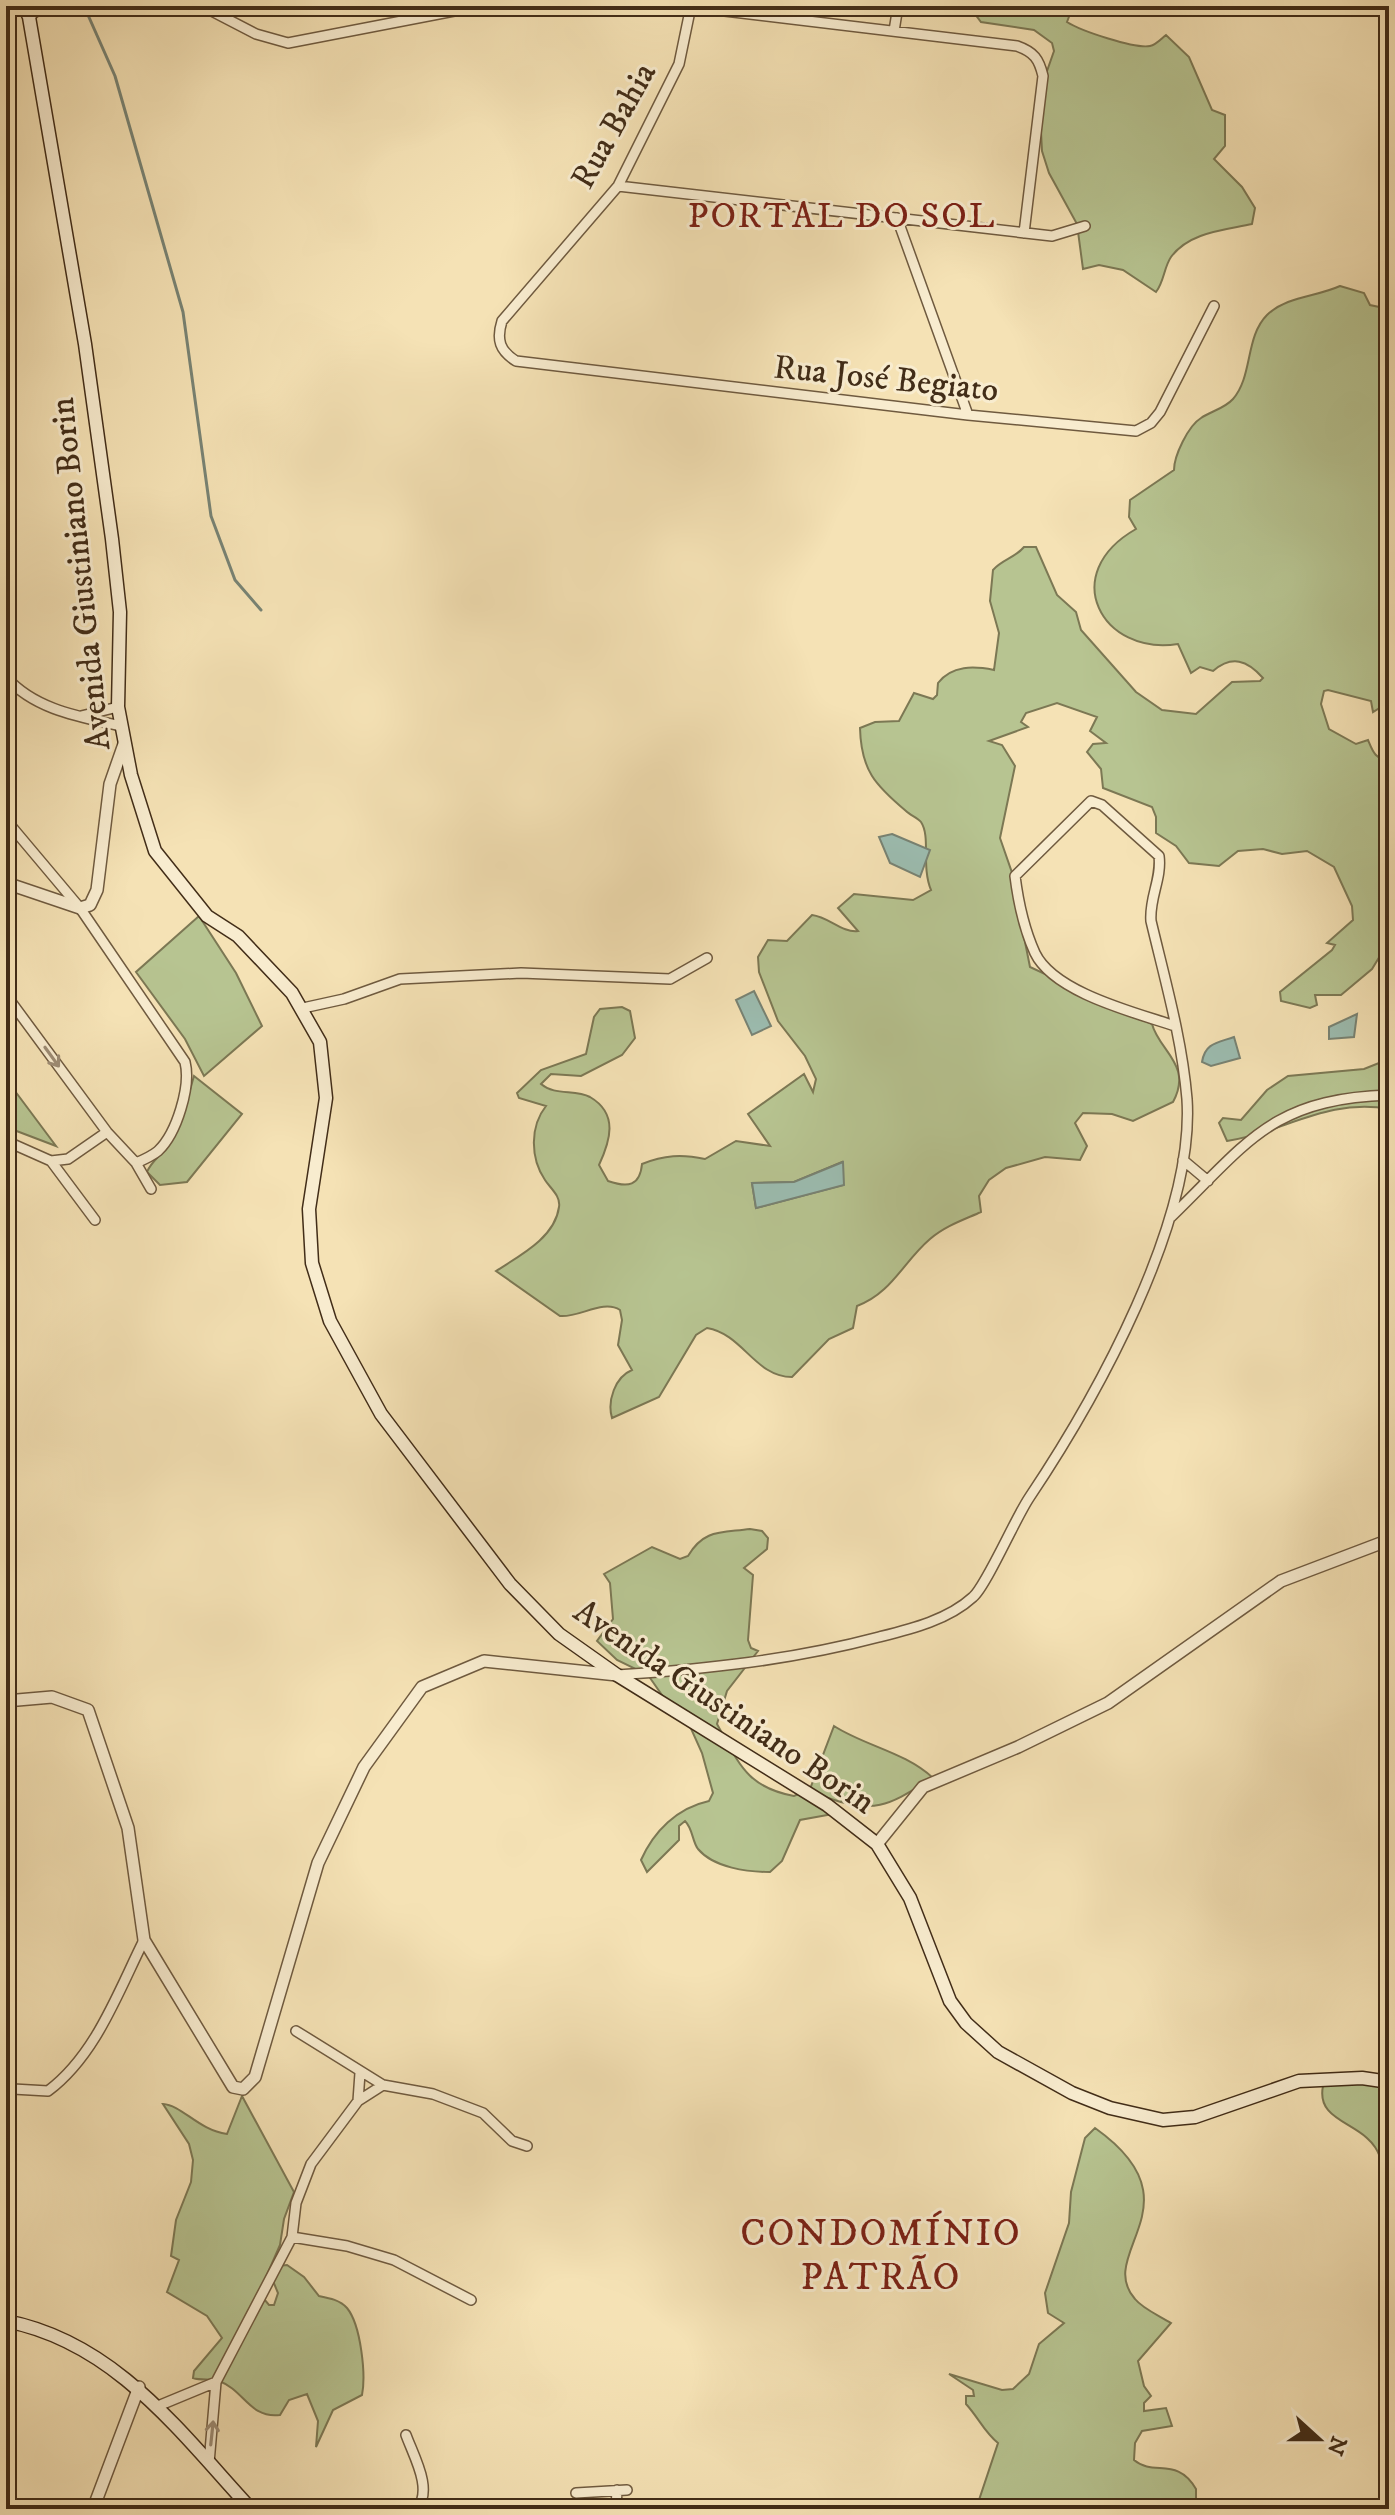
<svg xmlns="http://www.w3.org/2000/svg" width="1395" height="2515" font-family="'IM FELL DW Pica',serif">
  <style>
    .green { fill: #b7c491; stroke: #7c7854; stroke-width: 2; fill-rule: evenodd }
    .water { fill: #9cbdb1; stroke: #788374; stroke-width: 2 }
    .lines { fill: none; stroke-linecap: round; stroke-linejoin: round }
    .stream { stroke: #788374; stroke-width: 3 }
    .minor-casing { stroke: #6f5a3f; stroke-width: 12 }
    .tertiary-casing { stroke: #6f5a3f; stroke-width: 14 }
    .secondary-casing { stroke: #422d18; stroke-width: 15 }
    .minor { stroke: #f8eccf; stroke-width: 9 }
    .tertiary { stroke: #f8eccf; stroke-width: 11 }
    .secondary { stroke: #f8eccf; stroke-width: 12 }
    .oneway { stroke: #9d8c74 }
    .labels { text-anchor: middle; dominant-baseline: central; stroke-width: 6; stroke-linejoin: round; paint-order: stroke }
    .street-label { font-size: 34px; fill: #422d18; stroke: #f8eccf }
    .neighbourhood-label { font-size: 36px; letter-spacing: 2px; fill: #7a1f14; stroke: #f8eccf }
    .quarter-label { font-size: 38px; letter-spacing: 2px; fill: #7a1f14; stroke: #f8eccf }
  </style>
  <rect width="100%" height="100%" fill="#f5e2b5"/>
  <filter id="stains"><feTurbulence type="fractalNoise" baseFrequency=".0025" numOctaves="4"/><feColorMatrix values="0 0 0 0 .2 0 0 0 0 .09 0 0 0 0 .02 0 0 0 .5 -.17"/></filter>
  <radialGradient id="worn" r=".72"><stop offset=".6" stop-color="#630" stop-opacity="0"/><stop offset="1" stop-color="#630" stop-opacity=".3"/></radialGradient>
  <path class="green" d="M969,6H1073L1067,22C1081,31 1135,49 1150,46C1156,45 1161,39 1166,35L1189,57L1212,110L1225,115V146L1214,159L1242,187L1255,208L1252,224C1225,230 1189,232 1171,257C1164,267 1164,282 1156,292L1123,270L1099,265L1083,269L1077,224L1049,173L1042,151L1039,94L1054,51L1052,43L1034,30L981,22Z
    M1340,286L1364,293L1370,305L1389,309V702L1373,712L1371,701L1328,690L1324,691L1321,704L1329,729L1356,744L1368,740C1373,752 1375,759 1389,760V941L1372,969L1341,995H1315L1317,1005L1310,1008L1281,1001L1280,992L1332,950L1335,945L1327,943L1353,920L1352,906L1334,867L1307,851L1282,854L1263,849L1238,851L1219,866L1189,863L1176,846L1156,833V817L1152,807L1103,788L1101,769L1087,752L1093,744L1106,743L1090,731L1097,717L1057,703L1026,713L1021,722L1028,727L989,741L1002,745L1015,766L1000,838L1025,910L1024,937L1030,967L1152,1024C1159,1051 1193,1065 1173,1102L1133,1121L1112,1114L1083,1113L1075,1123L1087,1146L1080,1160L1045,1157L1006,1168L989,1180L979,1196L981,1212C963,1220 945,1226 930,1239C903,1262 892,1293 857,1306L853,1328L829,1339L792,1377C755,1377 743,1334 707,1328L696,1335L659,1397L612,1418C607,1401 615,1377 632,1370L618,1345L622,1320L620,1310C603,1299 579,1318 560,1316L496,1271C519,1256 555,1238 559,1207C561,1196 550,1188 545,1180C530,1158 530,1126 546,1106L519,1098L517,1093L541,1070L586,1054L594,1017L600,1009L622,1007L630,1011L635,1038L622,1055L581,1076L551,1074L541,1084C555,1096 575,1089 590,1097C619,1114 610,1141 599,1165L608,1181C628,1188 640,1186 642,1164C664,1155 682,1154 705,1159L736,1141L770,1146L748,1114L804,1074L813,1092L816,1079L805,1056L778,1021L759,972L758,957L768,940L787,941L812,915C829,917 842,933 858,931L838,908L854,894L913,900L931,890C921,866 931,837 921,822C918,818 910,815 906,811C875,785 861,770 860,728L875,722L899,721L914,693L933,699L937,695L938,683C952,665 974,666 994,670L999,633L990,601L993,570C1003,559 1015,558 1024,547H1036L1057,595L1076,612L1081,630L1136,692L1162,710L1196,714L1232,682L1260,681L1263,678C1247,660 1232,655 1213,671L1200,667L1191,673L1178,644C1102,656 1057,574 1136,529L1129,517L1130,500L1174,470C1174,456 1188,426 1201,418C1211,411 1224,409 1233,399C1253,376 1245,337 1267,315C1287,296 1316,297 1340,286ZM842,1162L843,1185L756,1208L752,1183L794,1182Z
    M199,916L236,973L262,1026L204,1076L185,1039L136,972Z
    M1389,1059V1109C1326,1098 1285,1132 1227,1141L1219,1123L1223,1118L1241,1120L1267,1090L1288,1076L1364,1069Z
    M194,1076L242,1114L187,1182L160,1185L147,1172C151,1162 160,1156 167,1147C181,1126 187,1100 194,1076Z
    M6,1079L56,1146L6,1127Z
    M750,1529L762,1531L768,1538L767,1549L744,1568L753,1575L748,1640L751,1648L758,1651L727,1691L717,1724C739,1763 746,1787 794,1796L810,1789L834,1726C865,1746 905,1752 933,1778C890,1804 877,1815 828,1798L833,1814L800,1820L782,1861L770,1872C748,1872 714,1868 698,1849C692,1841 693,1829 685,1821L679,1826V1840L647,1872L641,1860C654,1831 677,1808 709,1801L713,1793L702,1753L689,1724L671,1708L648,1675L617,1660L597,1641L613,1619L610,1583L604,1574L652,1547L680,1559L688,1556C704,1529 721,1533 750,1529Z
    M1337,2077L1360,2084H1389V2157H1380C1368,2121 1315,2125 1323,2086Z
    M242,2096L294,2192L284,2219L280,2245L259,2293L269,2305H274L278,2293L273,2281L278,2266L287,2265L304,2277L319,2296C329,2298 340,2300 347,2308C361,2325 366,2375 362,2395L333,2410L316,2447L318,2421L307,2394L289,2400L280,2415C250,2419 244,2390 219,2381C210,2378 202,2381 193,2378L194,2371L222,2338L207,2316L167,2292L179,2260L171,2256L176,2220L191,2182L193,2160L189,2144L163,2104C182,2105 198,2130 227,2134Z
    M1095,2128C1202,2204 1094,2253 1135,2299C1143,2309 1160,2316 1171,2323L1138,2361L1144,2386L1151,2396L1144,2403V2411L1166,2408L1172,2426L1142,2431L1135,2443L1134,2460C1154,2477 1177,2456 1196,2489V2509H976L998,2443C985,2433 978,2417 966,2404V2396H974L973,2390L949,2374L1002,2390L1013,2389L1029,2374L1039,2344L1064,2323L1048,2313L1045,2293L1069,2223L1071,2192L1085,2138Z"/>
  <path class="water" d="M892,834L930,850L920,877L890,863L879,837Z
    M754,991L771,1026L752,1035L736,1000Z
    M1357,1014L1354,1037L1329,1039V1027Z
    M1234,1037L1240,1058L1211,1066L1202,1062C1205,1043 1217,1043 1234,1037Z
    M843,1162L844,1185L756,1208L752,1183L794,1182Z"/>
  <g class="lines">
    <path class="stream" d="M84,6L115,76L183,312L211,516L235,580L261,610"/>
    <defs>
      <path id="minor" d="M202,6L256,34L288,43L480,6
        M691,6L679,64L618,186L502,321C496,340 500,351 516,361L968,415L1136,431L1151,423L1160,412L1214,306
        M691,7L1017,46C1034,52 1039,59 1043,76L1024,233
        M29,17L43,6
        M894,31L898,6
        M618,186L1052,236L1085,226
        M897,218L968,415
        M6,677C35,710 81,717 121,726
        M81,716L118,707
        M6,820L80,908L185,1062C191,1086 177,1133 158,1151C152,1156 143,1160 136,1163
        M6,995L107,1132L136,1163L151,1189
        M303,1008L344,999L400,979L521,973L670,979L707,958
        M6,1141L51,1161L95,1220
        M1183,1160L1208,1181
        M51,1161L68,1159L107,1132
        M1171,1217C1249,1141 1272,1099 1389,1095
        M617,1675C707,1669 792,1660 879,1637C911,1629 948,1620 973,1597C986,1586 1015,1519 1029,1498C1096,1398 1195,1221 1187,1099C1182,1039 1165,980 1151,921C1149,898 1162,879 1159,856L1102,805L1091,801L1015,876C1018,900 1025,931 1035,953C1054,993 1137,1013 1175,1026
        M296,2031L383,2085L433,2094L483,2113L512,2141L527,2146
        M13,2089L48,2091C96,2055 118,1992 144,1940
        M358,2101L360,2073
        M292,2237L347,2246L394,2260L471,2300
        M158,2406L216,2382
        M406,2435C414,2457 433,2489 417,2509
        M209,2463L216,2382L292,2237L296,2203L311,2164L358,2101L383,2085
        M576,2493L627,2490
        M616,2509L617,2490"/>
      <path id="tertiary" d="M6,883L80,908L90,905L97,890L110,784L124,744
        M6,1701L52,1697L88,1710L128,1828L144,1940L233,2087L243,2089L255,2077L318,1863L364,1767L422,1687L484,1661L617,1675
        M877,1844L923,1787L1018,1747L1108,1703L1281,1581L1389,1540
        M93,2509L139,2387"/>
      <path id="secondary" d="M24,6L29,17L85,344L112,539L120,612L118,707L131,775L155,851L207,916L238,936L292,993L320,1042L326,1098L309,1209L312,1263L330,1321L381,1414L510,1584L559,1634L617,1675L827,1805L877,1844L910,1898L950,2001L966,2023L998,2052L1072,2093L1110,2108L1163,2120L1195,2117L1299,2081L1362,2078L1389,2082
        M6,2321C115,2342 180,2432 251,2509"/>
    </defs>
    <use href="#minor" class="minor-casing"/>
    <use href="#tertiary" class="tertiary-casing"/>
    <use href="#secondary" class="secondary-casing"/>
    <use href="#minor" class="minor"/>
    <use href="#tertiary" class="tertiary"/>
    <use href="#secondary" class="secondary"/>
  </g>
  <defs><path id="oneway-shaft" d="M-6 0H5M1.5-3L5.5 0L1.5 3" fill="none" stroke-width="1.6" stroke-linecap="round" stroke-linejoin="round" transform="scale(2)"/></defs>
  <g class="oneway">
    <use href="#oneway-shaft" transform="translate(52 1057) rotate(54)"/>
    <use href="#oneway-shaft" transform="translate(212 2433) rotate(-84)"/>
  </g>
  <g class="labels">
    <g class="street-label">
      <text transform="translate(614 126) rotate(-61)">Rua Bahia</text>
      <text transform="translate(886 379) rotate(6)">Rua José Begiato</text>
      <text transform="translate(81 574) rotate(-96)">Avenida Giustiniano Borin</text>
      <text transform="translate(724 1707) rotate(34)">Avenida Giustiniano Borin</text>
    </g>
    <g class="neighbourhood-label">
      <text x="842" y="216">PORTAL DO SOL</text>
    </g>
    <g class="quarter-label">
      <text x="881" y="2234">CONDOMÍNIO<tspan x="881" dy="44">PATRÃO</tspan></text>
    </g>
  </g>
  <rect width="1395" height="2515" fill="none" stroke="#f5e2b5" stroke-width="32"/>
  <rect x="8" y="8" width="1379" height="2499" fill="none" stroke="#422d18" stroke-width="4"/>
  <rect x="16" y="16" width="1363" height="2483" fill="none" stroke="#422d18" stroke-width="2"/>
  <g transform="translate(1319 2439) rotate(111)" stroke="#f8eccf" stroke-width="6" paint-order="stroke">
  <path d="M0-6L14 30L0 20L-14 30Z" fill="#422d18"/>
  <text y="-12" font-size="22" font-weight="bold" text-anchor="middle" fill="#422d18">N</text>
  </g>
  <rect width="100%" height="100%" filter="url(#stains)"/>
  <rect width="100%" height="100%" fill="url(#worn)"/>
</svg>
